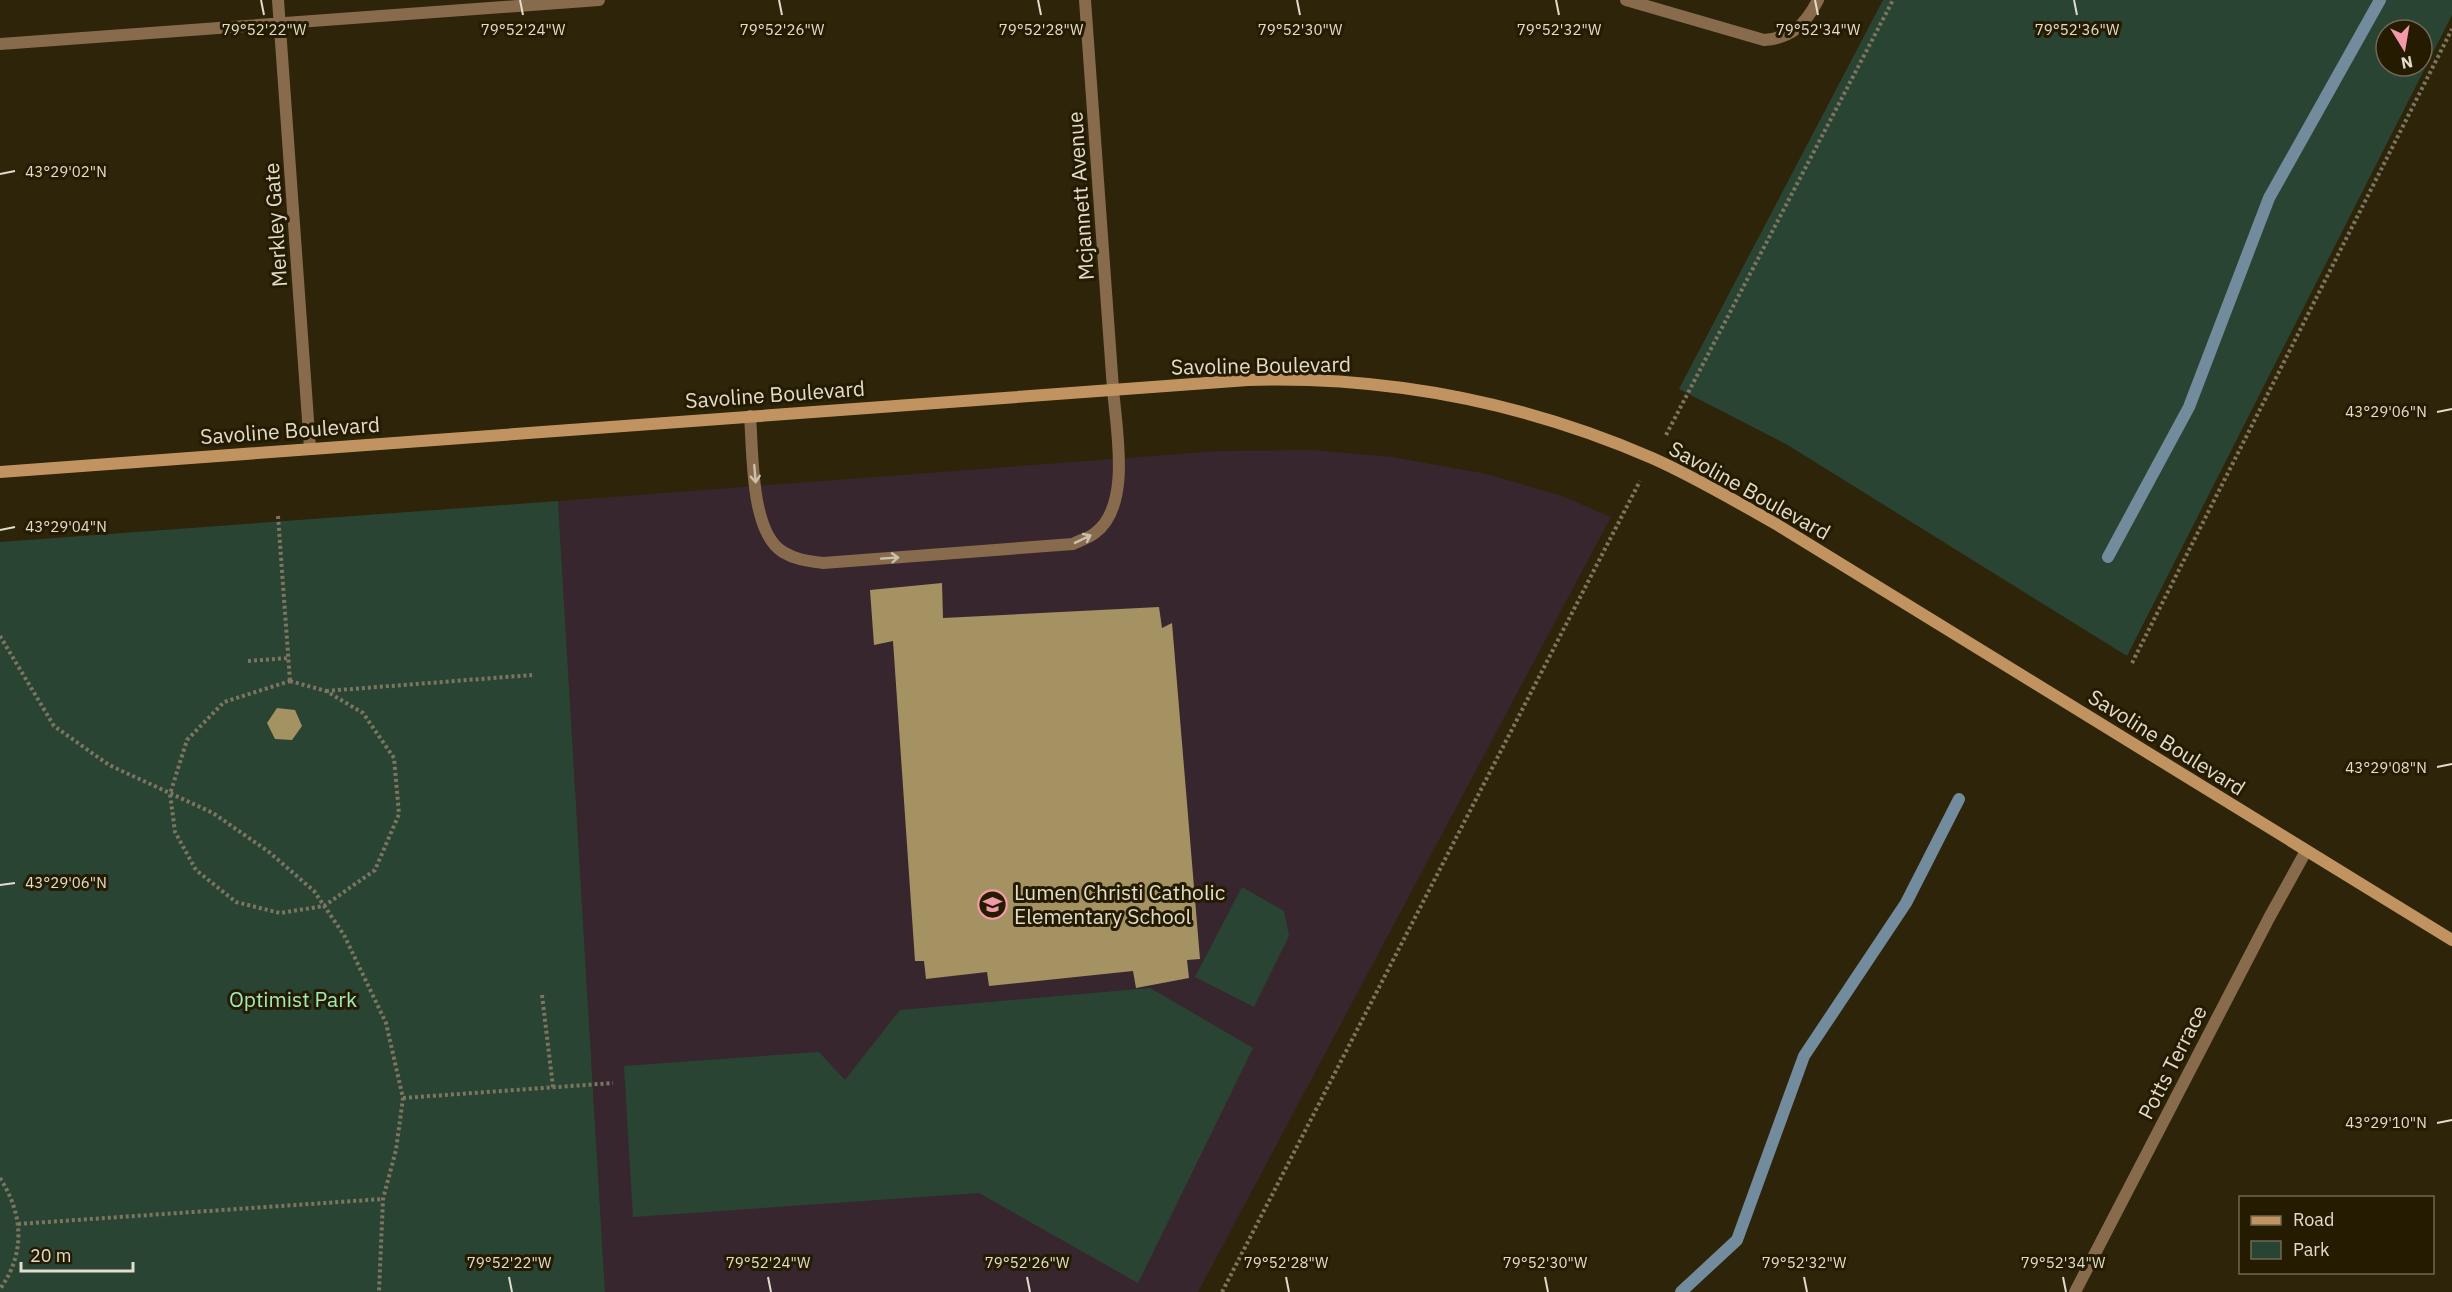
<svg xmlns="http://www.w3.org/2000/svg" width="2452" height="1292" font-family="'IBM Plex Sans',sans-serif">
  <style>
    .education { fill: #38262f }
    .green { fill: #2a4434; fill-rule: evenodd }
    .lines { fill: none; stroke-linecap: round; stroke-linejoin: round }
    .stream { stroke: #728b9d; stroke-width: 12 }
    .building { fill: #a49262 }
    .path { stroke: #7c755f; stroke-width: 4; stroke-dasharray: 3 3; stroke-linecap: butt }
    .lane { stroke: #886b4c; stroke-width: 12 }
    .street { stroke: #886b4c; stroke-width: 12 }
    .secondary { stroke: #c19360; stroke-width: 12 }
    .oneway { stroke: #cbc0ac }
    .ticks { fill: none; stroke: #e1dccc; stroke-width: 2 }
    .labels { text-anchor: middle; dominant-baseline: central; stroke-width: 6; stroke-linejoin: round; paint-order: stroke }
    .street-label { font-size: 21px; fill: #e1dccc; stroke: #241b01 }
    .poi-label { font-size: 21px; fill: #e1dccc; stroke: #241b01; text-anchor: start }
    .park-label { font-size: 21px; fill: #a0eabc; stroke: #241b01 }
    .ticks-label { font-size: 15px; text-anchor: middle; fill: #e1dccc; stroke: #241b01; stroke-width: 6; stroke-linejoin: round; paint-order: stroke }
  </style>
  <rect width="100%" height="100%" fill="#2d2409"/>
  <path class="education" d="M1312,450L1392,457L1487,474L1562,496L1611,517L1198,1292H605L558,501L1218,451Z"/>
  <path class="green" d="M1883,0H2452V15L2127,656L1786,444L1679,389ZM2386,30H2422V66H2386Z
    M558,501L605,1292H0V542Z
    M1242,887L1284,911L1289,936L1254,1007L1195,977Z
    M1150,988L1253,1048L1138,1283L979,1193L633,1217L624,1066L819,1052L845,1080L900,1010Z"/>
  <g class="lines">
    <path class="stream" d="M2108,557L2189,407L2269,198L2380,0
      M1681,1292L1737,1240L1804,1056L1906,903L1959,799"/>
  </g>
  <path class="building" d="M942,583L943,618L1159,607L1162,628L1172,623L1200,959L1187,960L1189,978L1136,988L1133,971L989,986L987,972L926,979L924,961H915L893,641L874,645L870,590Z
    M277,708L295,710L302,726L292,740L275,739L267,723Z"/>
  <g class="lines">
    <path class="path" d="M1666,435L1893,0
      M278,516L290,681
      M0,636L54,726L109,765L213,813L269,852L314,891L344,935L386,1023L403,1098L396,1150L383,1199L379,1292
      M248,661L289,658
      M2132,663L2452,29
      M290,681L326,691L363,713L394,758L399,814L375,870L324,906L280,913L236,902L196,870L175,832L170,794L187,740L224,702Z
      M326,691L532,675
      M542,995L553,1087
      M403,1098L613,1083
      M0,1178C23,1214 26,1253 0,1289
      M18,1224L383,1199
      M1222,1292L1640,481"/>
    <path class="lane" d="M750,416C753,451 750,532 783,552C796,560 809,561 823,563L1073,544C1080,540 1089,538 1095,533C1132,506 1116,428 1113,389"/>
    <path class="street" d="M278,0L310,448
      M1085,0L1113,389
      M1626,0L1764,40C1792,38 1805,25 1818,0
      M0,44L599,0
      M2075,1292L2269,918L2306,851"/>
    <path class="secondary" d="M0,472L1248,380C1388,376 1523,402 1652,458C1695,477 1735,501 1776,524L2452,940"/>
  </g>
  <defs><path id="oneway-shaft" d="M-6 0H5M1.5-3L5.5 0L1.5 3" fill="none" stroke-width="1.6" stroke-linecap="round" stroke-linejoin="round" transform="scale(1.5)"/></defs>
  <g class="oneway">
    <use href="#oneway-shaft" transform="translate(755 474) rotate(85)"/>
    <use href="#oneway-shaft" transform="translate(1083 539) rotate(-26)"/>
    <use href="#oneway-shaft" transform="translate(890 558) rotate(-4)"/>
  </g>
  <path class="ticks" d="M261,0L264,15M520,0L523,15M779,0L782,15M1038,0L1041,15M1297,0L1300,15M1556,0L1559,15M1815,0L1818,15M2074,0L2077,15M0,174L15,171M2437,412L2452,409M0,530L15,527M2437,767L2452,764M0,885L15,883M2437,1123L2452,1120M509,1277L512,1292M768,1277L771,1292M1027,1277L1030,1292M1286,1277L1289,1292M1545,1277L1548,1292M1804,1277L1807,1292M2063,1277L2066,1292"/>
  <defs>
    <symbol id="school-ring" viewBox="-11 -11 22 22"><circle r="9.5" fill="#241b01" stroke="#f39aaa" stroke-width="1.5"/><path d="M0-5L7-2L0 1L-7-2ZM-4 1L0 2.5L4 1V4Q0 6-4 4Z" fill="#f39aaa"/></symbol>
  </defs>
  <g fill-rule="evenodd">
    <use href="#school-ring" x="976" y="888" width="33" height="33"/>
  </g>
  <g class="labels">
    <g class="street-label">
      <text transform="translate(1080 196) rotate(-94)">Mcjannett Avenue</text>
      <text transform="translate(275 225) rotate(-94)">Merkley Gate</text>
      <text transform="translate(1261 365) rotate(-1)">Savoline Boulevard</text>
      <text transform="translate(775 394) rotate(-4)">Savoline Boulevard</text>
      <text transform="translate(290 430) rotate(-4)">Savoline Boulevard</text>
      <text transform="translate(1750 490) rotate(29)">Savoline Boulevard</text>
      <text transform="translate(2167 742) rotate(32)">Savoline Boulevard</text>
      <text transform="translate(2172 1062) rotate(-63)">Potts Terrace</text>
    </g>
    <g class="poi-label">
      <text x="1014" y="892">Lumen Christi Catholic<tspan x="1014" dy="24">Elementary School</tspan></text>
    </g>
    <g class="park-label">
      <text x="293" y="999">Optimist Park</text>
    </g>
  </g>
  <g class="ticks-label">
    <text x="264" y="35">79°52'22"W</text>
    <text x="523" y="35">79°52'24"W</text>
    <text x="782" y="35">79°52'26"W</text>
    <text x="1041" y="35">79°52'28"W</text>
    <text x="1300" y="35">79°52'30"W</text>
    <text x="1559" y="35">79°52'32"W</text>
    <text x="1818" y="35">79°52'34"W</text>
    <text x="2077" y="35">79°52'36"W</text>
    <text x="66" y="177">43°29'02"N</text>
    <text x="2386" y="417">43°29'06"N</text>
    <text x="66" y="532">43°29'04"N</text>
    <text x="2386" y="773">43°29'08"N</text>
    <text x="66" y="888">43°29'06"N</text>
    <text x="2386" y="1128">43°29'10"N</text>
    <text x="509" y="1268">79°52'22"W</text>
    <text x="768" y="1268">79°52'24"W</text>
    <text x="1027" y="1268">79°52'26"W</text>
    <text x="1286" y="1268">79°52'28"W</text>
    <text x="1545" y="1268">79°52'30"W</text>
    <text x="1804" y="1268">79°52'32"W</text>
    <text x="2063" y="1268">79°52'34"W</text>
  </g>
  <rect x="2239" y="1196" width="195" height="78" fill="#241b01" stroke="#706852" stroke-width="1.5"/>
  <rect x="2251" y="1216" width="30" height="9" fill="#c19360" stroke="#706852" stroke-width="1.5"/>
  <text x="2293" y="1226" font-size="18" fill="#e1dccc">Road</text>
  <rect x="2251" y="1241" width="30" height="18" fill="#2a4434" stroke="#706852" stroke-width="1.5"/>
  <text x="2293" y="1256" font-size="18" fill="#e1dccc">Park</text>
  <g transform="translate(2404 48) rotate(169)"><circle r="28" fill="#241b01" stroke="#706852" stroke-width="1.5"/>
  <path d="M0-4.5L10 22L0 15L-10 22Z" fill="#f39aaa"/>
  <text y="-9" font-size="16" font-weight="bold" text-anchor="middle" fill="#e1dccc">N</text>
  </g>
  <path d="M21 1262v9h112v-9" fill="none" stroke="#e1dccc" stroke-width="3"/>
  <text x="30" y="1262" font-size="18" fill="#e1dccc" stroke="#241b01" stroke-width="4.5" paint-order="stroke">20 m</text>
</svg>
